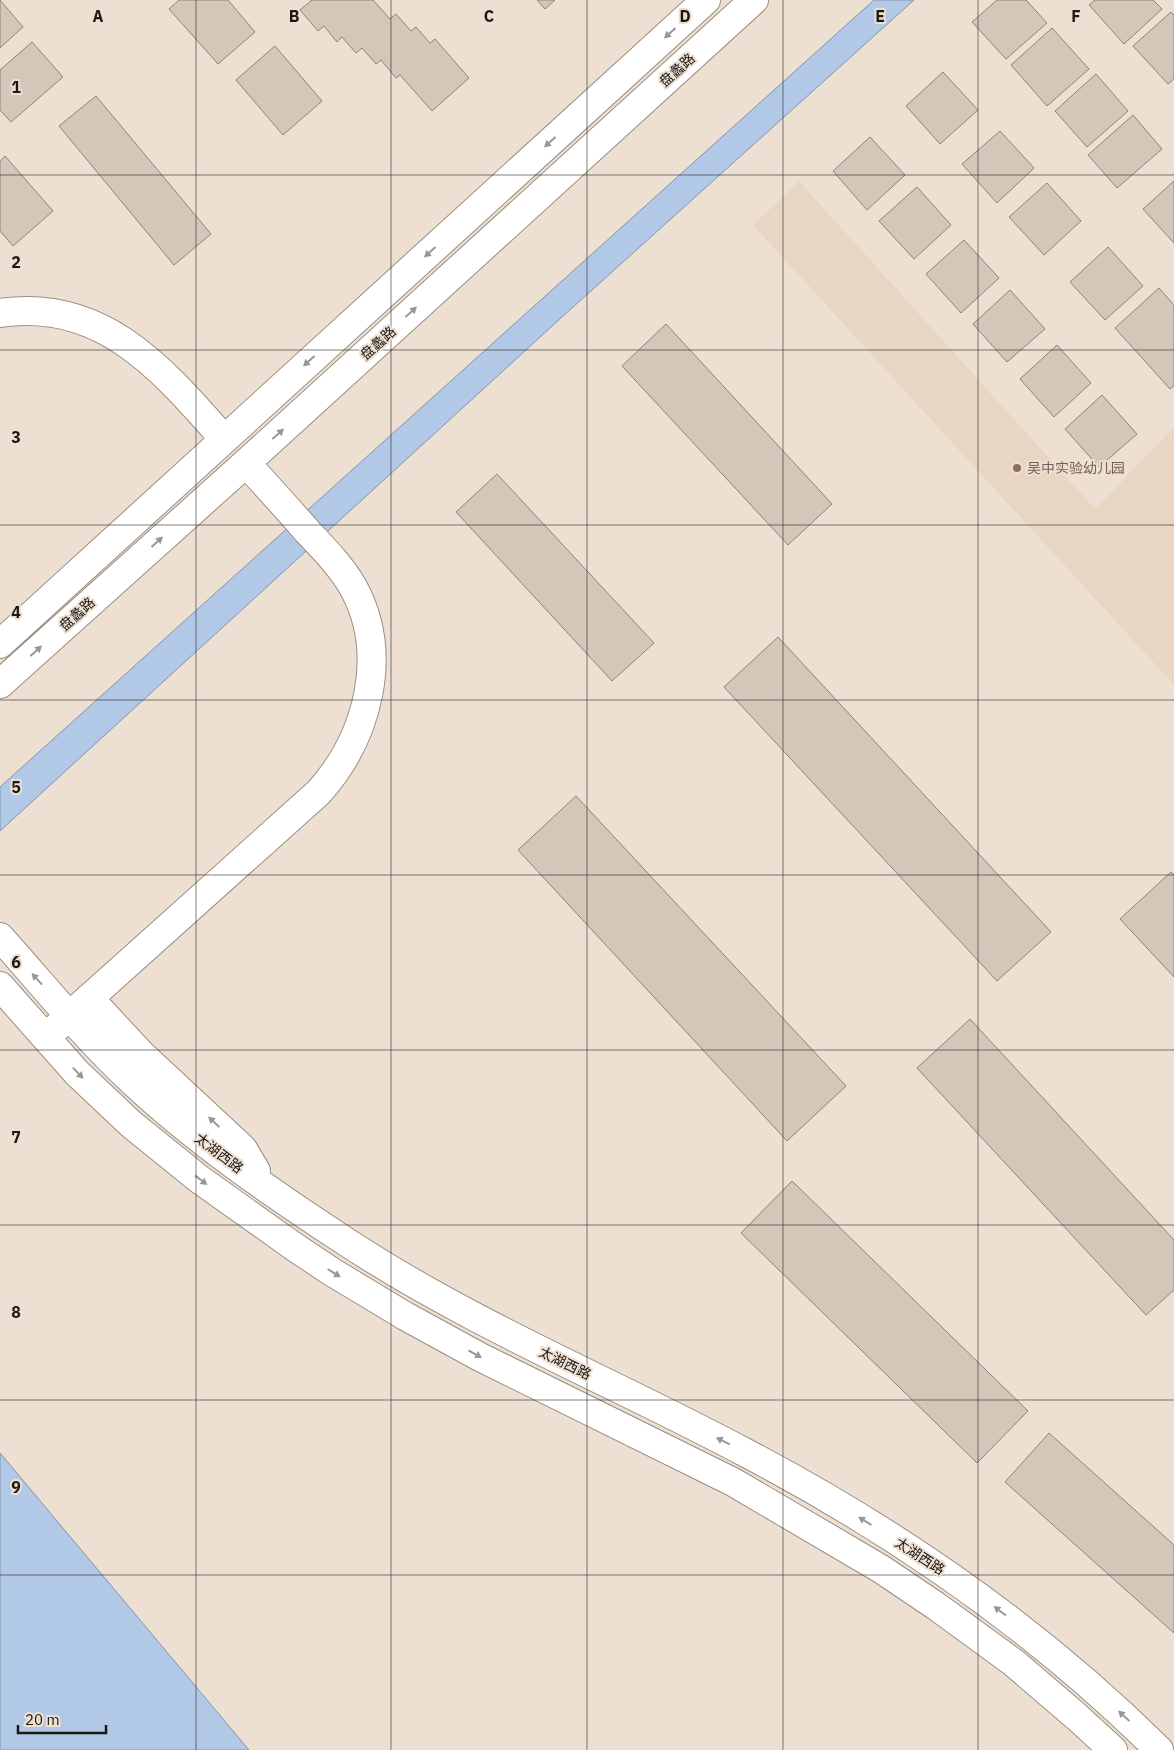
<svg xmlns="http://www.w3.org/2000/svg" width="1174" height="1750" font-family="'IBM Plex Sans','Noto Sans SC',sans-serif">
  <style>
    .built { fill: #e8d6c2 }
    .water { fill: #b1c9e7; stroke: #8494a7 }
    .building { fill: #d3c7b9; stroke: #8e8376 }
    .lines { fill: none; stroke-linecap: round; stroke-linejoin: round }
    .secondary-casing { stroke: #9a8e81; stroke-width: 30 }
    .secondary { stroke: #fff; stroke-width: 28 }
    .oneway { fill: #999795 }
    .grid { fill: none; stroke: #1c1813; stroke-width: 1; stroke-opacity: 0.55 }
    .education-dot { fill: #8d6e63; stroke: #ede0d2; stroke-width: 2 }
    .labels { text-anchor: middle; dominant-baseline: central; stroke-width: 4; stroke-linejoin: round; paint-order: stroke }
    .street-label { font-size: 14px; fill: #1c1813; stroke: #ede0d2 }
    .education-label { font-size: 14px; fill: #785e54; stroke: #ede0d2; text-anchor: start }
    .grid-label { font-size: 16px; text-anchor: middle; font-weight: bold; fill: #1c1813; stroke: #ede0d2; stroke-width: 4; stroke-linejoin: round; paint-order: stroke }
  </style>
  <rect width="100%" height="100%" fill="#ede0d2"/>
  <path class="built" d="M799,181L1095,509L1174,427V685L753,225Z"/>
  <path class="water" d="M874,0H914L562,317L0,831V787Z
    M0,1453L249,1750H0Z"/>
  <path class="building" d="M0,0L23,27L0,48Z
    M179,0H228L255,32L218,64L169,9Z
    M312,0H373L390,19L396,14L411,31L416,27L430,43L435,39L469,78L432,111L400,75L396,78L381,60L376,64L362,48L356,53L342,37L337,42L324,26L318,31L300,10Z
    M537,0H555L545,9Z
    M997,0H1026L1047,23L1006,59L972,22Z
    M1095,0H1153L1162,9L1124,44L1089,5Z
    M1171,12L1174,15V79L1168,84L1133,46Z
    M1052,28L1089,69L1047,106L1011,65Z
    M32,42L63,77L11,122L0,110V70Z
    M275,46L322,101L283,135L236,80Z
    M943,72L978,110L940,144L906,106Z
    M1096,74L1128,111L1087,147L1055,111Z
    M96,96L211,234L174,265L59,126Z
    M1133,115L1162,149L1117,188L1088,155Z
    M1000,131L1034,168L997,203L962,164Z
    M870,137L905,175L867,210L833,171Z
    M5,156L53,211L13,246L0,231V161Z
    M1174,181V243L1143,209Z
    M1047,183L1081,221L1044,255L1009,217Z
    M917,187L951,225L914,259L879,221Z
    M964,240L999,278L961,313L926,274Z
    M1108,247L1143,286L1105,320L1070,282Z
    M1159,288L1174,305V386L1170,389L1115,328Z
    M1010,290L1045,329L1007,362L973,324Z
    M666,324L832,504L788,545L622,366Z
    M1057,345L1091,383L1054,417L1020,379Z
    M1102,395L1137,434L1099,467L1065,429Z
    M497,474L654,643L612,681L456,512Z
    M778,637L1051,932L997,981L724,687Z
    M576,796L846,1086L787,1141L518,850Z
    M1171,872L1174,875V977L1120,919Z
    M970,1019L1174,1240V1290L1146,1315L917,1068Z
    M792,1181L1028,1411L977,1463L741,1233Z
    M1049,1433L1174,1545V1633L1005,1482Z"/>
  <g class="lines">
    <defs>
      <path id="secondary" d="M0,313C103,298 162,369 224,439
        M0,644L706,0
        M0,684L246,463L754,0
        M0,937C43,985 84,1036 131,1080C197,1142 273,1194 348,1243C475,1326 615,1383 748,1454C898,1533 1038,1630 1159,1750
        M0,986L77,1073L131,1124L199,1179L296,1248L332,1272L405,1316L480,1357L733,1482L881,1569L936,1606L1014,1663L1077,1717L1113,1750
        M89,998L141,1054L243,1149L256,1171
        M56,1028L319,792C368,737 390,654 353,587C341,566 323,548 307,531C287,508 266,485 246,463"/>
    </defs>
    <use href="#secondary" class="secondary-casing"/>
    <use href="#secondary" class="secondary"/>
  </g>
  <defs><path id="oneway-solid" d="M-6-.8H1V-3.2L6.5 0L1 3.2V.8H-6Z" transform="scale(1.25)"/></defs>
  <g class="oneway">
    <use href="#oneway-solid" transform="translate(670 33) rotate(138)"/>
    <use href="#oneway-solid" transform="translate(550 142) rotate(138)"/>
    <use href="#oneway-solid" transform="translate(430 252) rotate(138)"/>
    <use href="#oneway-solid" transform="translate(411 312) rotate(-42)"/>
    <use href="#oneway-solid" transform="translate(309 361) rotate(138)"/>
    <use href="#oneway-solid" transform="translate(278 434) rotate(-42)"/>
    <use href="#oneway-solid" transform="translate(157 542) rotate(-42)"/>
    <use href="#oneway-solid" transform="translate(36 651) rotate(-42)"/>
    <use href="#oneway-solid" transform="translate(37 979) rotate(-132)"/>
    <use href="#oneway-solid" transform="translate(78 1073) rotate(46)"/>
    <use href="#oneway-solid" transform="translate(214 1122) rotate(-137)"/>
    <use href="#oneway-solid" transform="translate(201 1180) rotate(37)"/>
    <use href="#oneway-solid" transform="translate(334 1273) rotate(32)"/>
    <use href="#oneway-solid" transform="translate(475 1354) rotate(29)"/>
    <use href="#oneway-solid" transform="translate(723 1441) rotate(-154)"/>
    <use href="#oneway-solid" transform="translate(865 1521) rotate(-149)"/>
    <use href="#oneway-solid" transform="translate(1000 1611) rotate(-143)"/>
    <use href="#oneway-solid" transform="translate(1124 1716) rotate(-137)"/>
  </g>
  <path class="grid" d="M196,0V1750M391,0V1750M587,0V1750M783,0V1750M978,0V1750M0,175H1174M0,350H1174M0,525H1174M0,700H1174M0,875H1174M0,1050H1174M0,1225H1174M0,1400H1174M0,1575H1174"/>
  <circle class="education-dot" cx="1017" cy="468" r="5"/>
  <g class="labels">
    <g class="street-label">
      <text transform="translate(677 70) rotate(-42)">盘蠡路</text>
      <text transform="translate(378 343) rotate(-42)">盘蠡路</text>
      <text transform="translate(77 614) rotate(-42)">盘蠡路</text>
      <text transform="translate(219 1153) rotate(37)">太湖西路</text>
      <text transform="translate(565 1363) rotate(26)">太湖西路</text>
      <text transform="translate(920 1556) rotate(33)">太湖西路</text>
    </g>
    <g class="education-label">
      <text x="1027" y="468">吴中实验幼儿园</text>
    </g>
  </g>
  <g class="grid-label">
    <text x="98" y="22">A</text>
    <text x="294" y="22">B</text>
    <text x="489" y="22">C</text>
    <text x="685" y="22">D</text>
    <text x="880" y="22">E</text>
    <text x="1076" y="22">F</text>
    <text x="16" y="93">1</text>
    <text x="16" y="268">2</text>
    <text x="16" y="443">3</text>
    <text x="16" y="618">4</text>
    <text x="16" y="793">5</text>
    <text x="16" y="968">6</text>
    <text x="16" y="1143">7</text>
    <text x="16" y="1318">8</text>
    <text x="16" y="1493">9</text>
  </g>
  <path d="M18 1725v8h88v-8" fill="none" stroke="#1c1813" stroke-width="2.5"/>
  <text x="25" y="1725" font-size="15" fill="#1c1813" stroke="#ede0d2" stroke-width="4" paint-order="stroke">20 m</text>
</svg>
